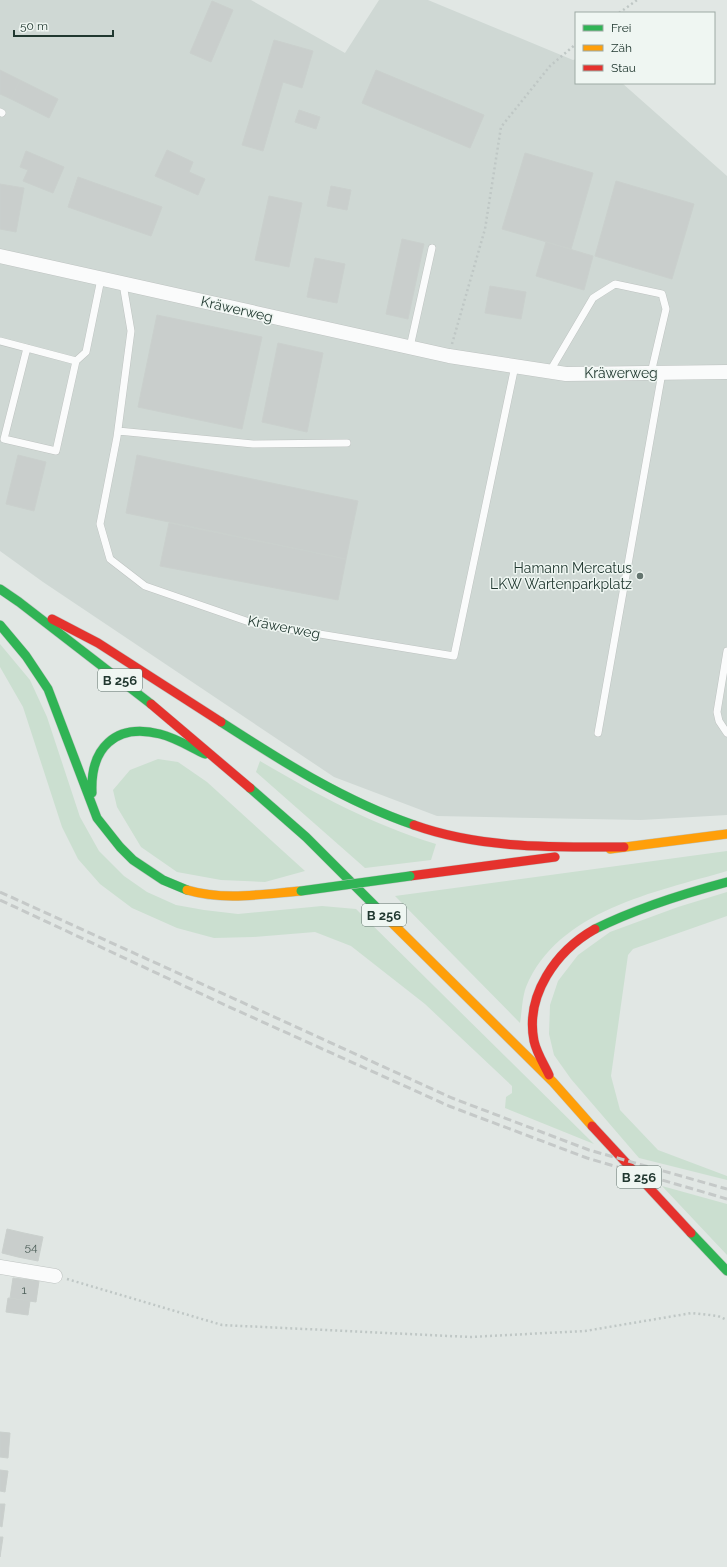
<svg xmlns="http://www.w3.org/2000/svg" width="727" height="1567" font-family="Raleway,sans-serif">
  <style>
    .built { fill: #cfd8d4 }
    .green { fill: #cbdfd0 }
    .building { fill: #c9cecc; stroke: #cad0cd }
    .lines { fill: none; stroke-linecap: round; stroke-linejoin: round }
    .lane-casing { stroke: #bec3c1; stroke-width: 8 }
    .street-casing { stroke: #bec3c1; stroke-width: 15 }
    .fast-casing { stroke: #bec4c1; stroke-width: 10 }
    .slow-casing { stroke: #bec4c1; stroke-width: 10 }
    .jam-casing { stroke: #bec4c1; stroke-width: 10 }
    .path { stroke: #bfc7c5; stroke-width: 2.5; stroke-dasharray: 2 3; stroke-linecap: butt }
    .lane { stroke: #fafbfb; stroke-width: 7 }
    .street { stroke: #fafbfb; stroke-width: 14 }
    .fast { stroke: #30b455; stroke-width: 9 }
    .slow { stroke: #ff9f0a; stroke-width: 9 }
    .jam { stroke: #e5322d; stroke-width: 9 }
    .rail { stroke: #c5c9c8; stroke-width: 3; stroke-dasharray: 8 4; stroke-linecap: butt }
    .fast-bridge-casing { stroke: #bec4c1; stroke-width: 10; stroke-linecap: butt }
    .fast-bridge { stroke: #30b455; stroke-width: 9 }
    .poi-dot { fill: #64756f; stroke: #eff6f2; stroke-width: 1.5 }
    .labels { text-anchor: middle; dominant-baseline: central; stroke-width: 3; stroke-linejoin: round; paint-order: stroke }
    .number-label { font-size: 12px; fill: #4c5e58 }
    .shield { fill: #eff6f2; stroke: #5f716a; stroke-width: 1 }
    .shield-label { font-size: 13px; font-weight: bold; fill: #213830 }
    .street-label { font-size: 14px; fill: #213830; stroke: #eff6f2 }
    .poi-label { font-size: 14px; fill: #213830; stroke: #eff6f2; text-anchor: end }
  </style>
  <rect width="100%" height="100%" fill="#e1e7e4"/>
  <path class="built" d="M0,0H251L345,53L379,0H428L573,60L576,59V83H622L727,176V815L641,820L437,816L334,777L43,582L0,551Z"/>
  <path class="green" d="M0,644L30,680L47,717L80,817L99,851L124,876L147,892L176,905L204,910L238,914L322,906L356,909L594,1144L505,1108L506,1097L512,1093V1086L425,1004L351,946L315,932L253,937L214,938L177,928L132,908L100,884L78,859L62,827L23,707L0,667Z
    M158,759L178,762L207,782L305,871L265,882L221,880L177,872L141,847L117,807L113,790L130,770Z
    M260,761C318,795 371,824 436,844L431,860L365,868L256,772Z
    M727,851V871C656,892 558,910 526,987C522,998 522,1012 520,1023L395,896Z
    M727,892V916L633,949L628,955L611,1076L620,1110L658,1150L727,1176V1180L639,1158L571,1079L554,1055L549,1034L550,1005L558,981L578,955L610,932L678,907Z
    M662,1186L727,1204V1255Z"/>
  <path class="building" d="M212,1L233,10L211,62L190,53Z
    M274,40L313,51L302,88L283,82L263,151L242,145Z
    M0,70L20,80L11,99L0,94Z
    M376,70L484,115L470,148L362,103Z
    M20,80L58,99L49,118L11,99Z
    M299,110L320,117L316,129L295,122Z
    M167,150L193,162L189,172L205,179L198,195L155,176Z
    M26,151L64,167L53,193L23,181L28,170L20,167Z
    M525,153L593,173L571,249L502,229Z
    M78,177L162,207L151,236L68,207Z
    M616,181L694,204L672,279L595,256Z
    M0,184L24,188L16,232L0,229Z
    M331,186L351,190L347,210L327,206Z
    M269,196L302,203L289,267L255,260Z
    M402,239L424,244L408,319L386,314Z
    M546,242L593,256L584,290L536,276Z
    M315,258L345,264L337,303L307,297Z
    M490,286L526,292L521,319L485,313Z
    M157,315L262,337L242,429L138,407Z
    M278,343L323,353L307,432L262,422Z
    M18,455L46,462L34,511L6,504Z
    M137,455L358,501L346,559L126,513Z
    M169,523L346,559L338,600L160,566Z
    M7,1229L24,1233L18,1257L2,1253Z
    M24,1233L43,1237L38,1261L18,1257Z
    M13,1278L39,1281L36,1302L10,1298Z
    M8,1298L30,1301L28,1315L6,1312Z
    M0,1432L10,1433L8,1458L0,1457Z
    M0,1470L8,1471L5,1492L0,1491Z
    M0,1504H5L2,1527L0,1526Z
    M0,1537H3L0,1557Z"/>
  <g class="lines">
    <defs>
      <path id="lane" d="M0,112L2,113
        M123,284L131,331L117,437L100,524L110,559L145,586L252,623L454,656L515,366
        M0,341L76,361L86,352L101,279
        M410,347L432,248
        M27,348L4,439L56,451L76,361
        M550,371L593,298L615,284L662,294L666,309L651,373
        M118,431L253,444L347,443
        M727,651L717,712L719,721L727,733
        M598,733L662,373"/>
      <path id="street" d="M0,256L449,356L566,374L727,372
        M0,1267L55,1276"/>
      <path id="fast" d="M0,589L19,602L151,704
        M0,625L26,656L48,689L97,818L120,847L133,860L163,880L187,890
        M221,722C283,762 344,801 414,825
        M250,788L306,837L385,916
        M92,793C90,748 115,723 160,734C176,738 190,747 205,754
        M595,929C637,908 682,894 727,882
        M691,1233L727,1271"/>
      <path id="slow" d="M610,849L727,834
        M187,890C224,901 263,894 301,891
        M385,916L553,1082L592,1126"/>
      <path id="jam" d="M52,619L98,643L221,722
        M151,704L250,788
        M414,825C481,849 553,847 624,847
        M410,876L555,857
        M549,1075C544,1064 537,1054 534,1041C525,995 556,951 595,929
        M592,1126L691,1233"/>
    </defs>
    <use href="#lane" class="lane-casing"/>
    <use href="#street" class="street-casing"/>
    <use href="#fast" class="fast-casing"/>
    <use href="#slow" class="slow-casing"/>
    <use href="#jam" class="jam-casing"/>
    <path class="path" d="M619,13L637,0
      M452,344L485,229L501,127L550,66L576,44
      M67,1279L222,1325L470,1337L585,1331L692,1313L718,1316L727,1320"/>
    <use href="#lane" class="lane"/>
    <use href="#street" class="street"/>
    <use href="#fast" class="fast"/>
    <use href="#slow" class="slow"/>
    <use href="#jam" class="jam"/>
    <path class="rail" d="M0,892L452,1098L589,1150L727,1189
      M0,900L225,1005L449,1106L587,1158L727,1199"/>
    <defs>
      <path id="fast-bridge" d="M301,891L410,876"/>
    </defs>
    <use href="#fast-bridge" class="fast-bridge-casing"/>
    <use href="#fast-bridge" class="fast-bridge"/>
  </g>
  <circle class="poi-dot" cx="640" cy="576" r="4"/>
  <g class="labels">
    <g class="number-label">
      <text x="31" y="1247">54</text>
      <text x="24" y="1290">1</text>
    </g>
    <g class="shield">
      <rect x="98" y="669" width="44" height="22" rx="3"/>
      <rect x="362" y="904" width="44" height="22" rx="3"/>
      <rect x="617" y="1166" width="44" height="22" rx="3"/>
    </g>
    <g class="shield-label">
      <text x="120" y="680">B 256</text>
      <text x="384" y="915">B 256</text>
      <text x="639" y="1177">B 256</text>
    </g>
    <g class="street-label">
      <text transform="translate(237 309) rotate(13)">Kräwerweg</text>
      <text x="621" y="373">Kräwerweg</text>
      <text transform="translate(284 627) rotate(11)">Kräwerweg</text>
    </g>
    <g class="poi-label">
      <text x="632" y="568">Hamann Mercatus<tspan x="632" dy="16">LKW Wartenparkplatz</tspan></text>
    </g>
  </g>
  <rect x="575" y="12" width="140" height="72" fill="#eff6f2" stroke="#9daaa4"/>
  <rect x="583" y="25" width="20" height="6" fill="#30b455" stroke="#9daaa4"/>
  <text x="611" y="32" font-size="12" fill="#213830">Frei</text>
  <rect x="583" y="45" width="20" height="6" fill="#ff9f0a" stroke="#9daaa4"/>
  <text x="611" y="52" font-size="12" fill="#213830">Zäh</text>
  <rect x="583" y="65" width="20" height="6" fill="#e5322d" stroke="#9daaa4"/>
  <text x="611" y="72" font-size="12" fill="#213830">Stau</text>
  <path d="M14 30v6h99v-6" fill="none" stroke="#213830" stroke-width="2"/>
  <text x="20" y="30" font-size="12" fill="#213830" stroke="#eff6f2" stroke-width="3" paint-order="stroke">50 m</text>
</svg>
